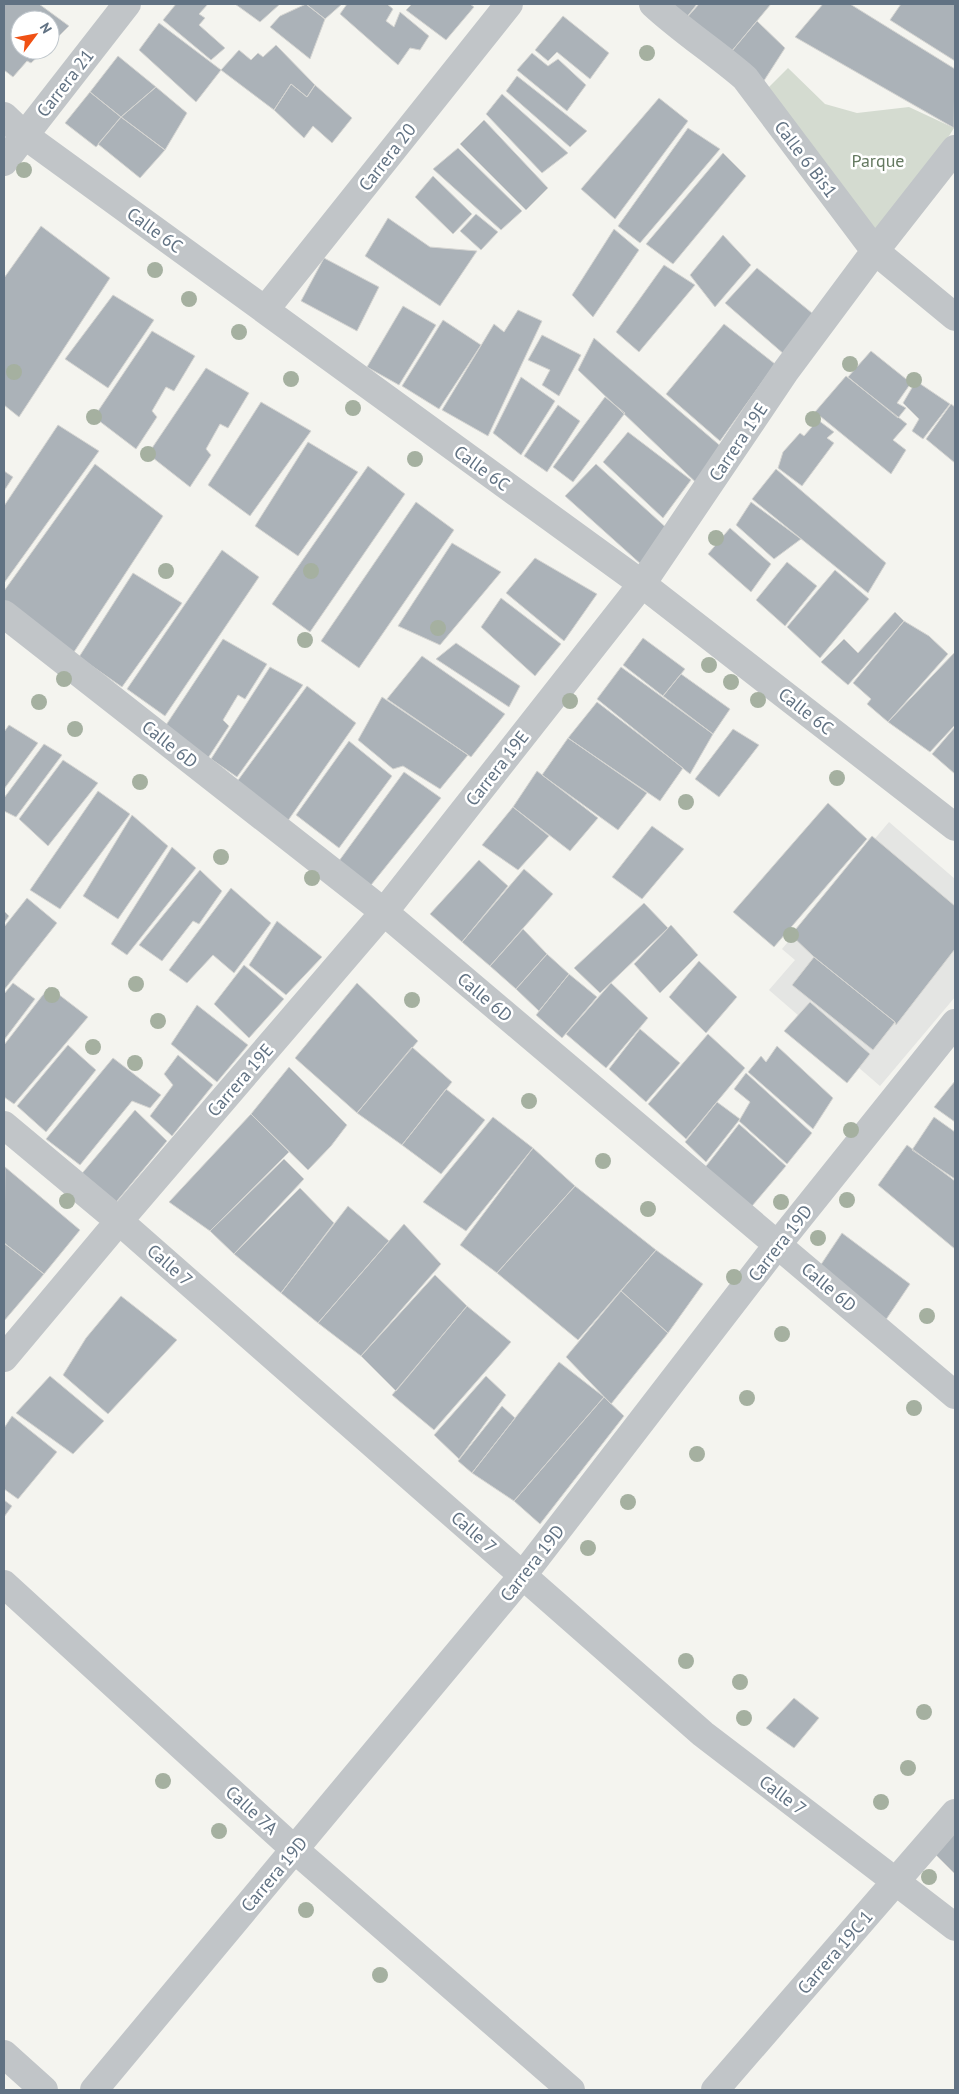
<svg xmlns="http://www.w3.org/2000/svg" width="959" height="2094" font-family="'PT Sans',sans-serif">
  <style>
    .built { fill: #e4e5e3 }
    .green { fill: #d4dbd0 }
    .building { fill: #abb2b8; stroke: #d5d5d2 }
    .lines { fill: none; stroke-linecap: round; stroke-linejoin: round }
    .minor { stroke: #c1c5c8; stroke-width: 28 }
    .tree { fill: #a5b0a0 }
    .labels { text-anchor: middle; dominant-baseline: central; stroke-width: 5; stroke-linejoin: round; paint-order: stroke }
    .street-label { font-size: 18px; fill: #617283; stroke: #fff }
    .park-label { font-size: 18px; fill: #647960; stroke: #fff }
  </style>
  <rect width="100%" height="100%" fill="#f4f4ef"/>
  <path class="built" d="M889,822L955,879V997L880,1086L769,990L795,960L782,949Z"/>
  <path class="green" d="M788,68L825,104L857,113L909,107L954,128L894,224L879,237L762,94Z"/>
  <path class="building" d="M4,4H39L69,26L50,45V20H20V50H45L31,63L27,61L13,77L4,70Z
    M176,4H208L199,14L205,18L199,25L225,48L211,60L163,20Z
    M235,4H280L260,22Z
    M306,4H342L325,19Z
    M306,4L325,19L310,59L270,27L280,16Z
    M347,4H387L393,9L386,21L394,27L400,12L429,36L420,50L410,48L398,65L340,14Z
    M412,4H470L474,7L446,40L406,10Z
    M661,4H697L683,22Z
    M699,4H771L726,58L683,22Z
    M823,4H850L955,69L954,128L795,37Z
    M901,4H955V61L890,20Z
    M563,16L609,53L590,79L557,52L548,61L535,50Z
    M757,21L785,48L758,90L726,58Z
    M159,23L221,70L196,102L139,50Z
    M276,45L315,85L307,97L291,84L274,110L221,70L239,50L251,60L258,53L263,57Z
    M532,53L548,66L558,59L586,85L567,111L517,70Z
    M118,56L156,87L121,117L90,92Z
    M517,76L587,131L570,147L506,91Z
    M291,84L307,97L315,85L352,118L332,143L313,126L304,138L274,110Z
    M156,87L187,113L165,150L121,117Z
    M90,92L121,117L96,147L65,123Z
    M502,94L568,153L542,173L486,114Z
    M659,98L688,121L615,219L581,189Z
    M121,117L165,150L140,178L98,144Z
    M484,120L548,188L526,210L460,144Z
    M688,128L720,149L640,243L618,226Z
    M458,148L522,211L501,230L433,169Z
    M723,153L746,176L673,264L646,244Z
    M433,176L472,214L453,234L415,197Z
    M476,214L498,232L481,250L460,231Z
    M388,218L430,247L477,251L440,306L365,256Z
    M41,226L110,278L19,417L4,405V278Z
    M614,229L639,250L593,317L572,295Z
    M723,235L751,265L715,307L690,275Z
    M324,258L379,287L357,331L301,301Z
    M664,265L695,285L639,352L616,332Z
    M757,268L829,327L800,368L725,303Z
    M113,295L154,320L108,388L65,359Z
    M403,306L436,325L399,385L367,367Z
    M518,310L542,321L488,436L442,410L494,324L504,332Z
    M443,320L481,345L439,409L402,386Z
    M724,324L775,364L720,441L666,394Z
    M152,331L195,356L174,391L166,387L152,411L157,417L136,449L94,417Z
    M542,335L581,355L559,396L542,385L550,370L528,360Z
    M594,338L731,455L706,492L578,370Z
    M871,351L911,383L897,403L906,408L898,418L848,377Z
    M206,368L249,393L228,428L220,424L206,449L211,455L190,487L148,454Z
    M846,376L907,424L893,440L906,450L891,474L815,412Z
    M521,377L555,401L521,455L493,433Z
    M916,381L950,404L923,439L912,431L919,419L903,403Z
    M605,397L625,413L573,482L553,467Z
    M261,402L311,431L250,516L208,485Z
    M951,404L955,407V463L926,439Z
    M558,405L580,421L547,472L524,456Z
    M818,420L834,432L827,438L834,443L802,486L778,468L783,452L800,433L804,436Z
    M58,425L99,451L4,583V506Z
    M628,432L691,480L663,518L603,462Z
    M308,442L358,472L298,556L255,526Z
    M95,464L163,516L72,655L4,602V591Z
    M596,464L671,532L643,566L565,496Z
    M368,466L405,494L310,632L272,604Z
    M776,469L886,563L868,593L752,499Z
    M4,471L13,477L4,491Z
    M416,502L454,530L359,668L321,641Z
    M751,502L801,539L774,559L736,525Z
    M730,528L771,564L751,592L708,554Z
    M452,543L501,572L440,645L398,626Z
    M222,550L259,577L165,716L127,689Z
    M535,558L597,594L564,641L506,593Z
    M787,562L817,586L785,626L756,600Z
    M835,570L869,599L820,658L787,627Z
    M133,573L182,603L122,687L79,657Z
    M501,598L561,644L535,676L481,627Z
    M895,612L904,621L848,685L821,662L844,639L858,653Z
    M904,621L929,636L948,654L888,722L867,704L871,699L853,683Z
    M643,638L685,669L663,696L623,665Z
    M223,639L267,664L245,699L238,695L223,720L229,726L208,758L166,725Z
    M456,643L520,686L509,707L436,659Z
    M955,652V725L930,752L888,722Z
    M422,656L505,714L471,757L387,699Z
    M270,667L303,685L237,777L211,759Z
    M621,667L713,734L690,774L597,699Z
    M681,674L730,709L713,734L663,696Z
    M307,686L356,723L287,822L236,783Z
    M382,697L468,755L440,789L403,766L393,769L358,740Z
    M597,702L683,768L660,801L568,738Z
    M9,725L38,743L4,789V732Z
    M955,727V774L932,754Z
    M733,729L759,745L719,797L695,779Z
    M568,738L647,793L618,830L542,775Z
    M349,741L392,776L339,848L296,815Z
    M44,744L62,755L16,817L4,811V798Z
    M63,760L98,783L48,846L19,819Z
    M537,771L598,818L570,851L513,807Z
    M404,772L441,798L367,890L336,865Z
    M98,791L130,814L60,909L30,890Z
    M828,803L867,839L774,947L733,912Z
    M513,807L549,836L518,870L482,845Z
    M132,815L168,846L118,919L83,896Z
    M652,826L684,849L642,899L612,877Z
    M872,836L955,906V949L896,1025L895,1022L814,957L791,935Z
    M172,847L196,868L127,955L111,944Z
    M479,860L508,886L462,942L430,914Z
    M524,869L553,894L490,966L462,942Z
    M200,870L222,891L199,924L193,921L162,961L139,945Z
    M231,888L271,923L234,973L213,955L187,983L169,970Z
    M27,898L57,923L4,990V927Z
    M644,903L668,928L600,993L574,968Z
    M4,911L9,916L4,923Z
    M277,921L322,957L286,995L249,965Z
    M671,925L698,955L660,993L634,964Z
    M523,929L547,954L516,989L490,966Z
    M547,954L569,974L539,1011L516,989Z
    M814,957L895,1022L873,1050L792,985Z
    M699,961L737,997L706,1033L669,997Z
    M244,965L284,999L249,1038L214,1004Z
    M569,974L597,997L562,1038L536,1015Z
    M13,983L35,999L4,1040V994Z
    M357,983L418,1041L357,1113L295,1058Z
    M611,983L648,1018L606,1068L566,1034Z
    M49,987L88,1017L14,1104L4,1097V1045Z
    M810,1002L870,1054L847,1083L784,1031Z
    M197,1005L248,1045L217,1082L171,1044Z
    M640,1029L680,1063L646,1102L609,1069Z
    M708,1034L745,1068L686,1139L648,1104Z
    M68,1045L96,1070L46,1132L17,1106Z
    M777,1046L833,1098L813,1129L748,1072L761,1056L766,1062Z
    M412,1047L452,1082L402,1145L357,1113Z
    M178,1055L213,1085L172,1136L150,1116L173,1085L164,1074Z
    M113,1058L161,1095L150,1108L132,1101L80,1165L46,1139Z
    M289,1067L347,1125L331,1146L308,1170L251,1114Z
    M746,1073L812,1133L787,1164L739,1121L750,1102L734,1089Z
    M955,1081V1122L934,1107Z
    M446,1089L485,1120L441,1174L402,1145Z
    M717,1102L740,1119L706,1162L685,1142Z
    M135,1110L167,1141L112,1207L79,1177Z
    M251,1114L289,1152L210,1231L169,1202Z
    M493,1117L533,1148L466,1231L423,1202Z
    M934,1117L955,1132V1179L912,1150Z
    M739,1124L786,1166L752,1206L703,1170Z
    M907,1145L955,1181V1249L878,1185Z
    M533,1148L575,1186L497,1273L460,1245Z
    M284,1159L304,1179L234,1254L210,1231Z
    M5,1167L80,1230L44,1274L4,1243Z
    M575,1186L656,1250L578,1340L497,1273Z
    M300,1188L334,1223L281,1293L234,1254Z
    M348,1206L389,1241L318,1323L281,1293Z
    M404,1224L441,1264L361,1356L318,1323Z
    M842,1233L910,1284L881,1327L820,1266Z
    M4,1243L44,1274L4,1321Z
    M656,1250L703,1284L668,1333L621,1291Z
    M435,1275L467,1306L396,1391L361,1356Z
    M621,1291L668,1333L611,1404L566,1357Z
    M121,1296L177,1340L108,1414L63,1375L86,1338Z
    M467,1306L511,1342L434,1430L392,1395Z
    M559,1362L604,1397L514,1501L472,1473Z
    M50,1376L104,1421L73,1454L16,1413Z
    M486,1376L506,1395L459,1459L434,1435Z
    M604,1397L624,1416L540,1524L514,1501Z
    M502,1406L515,1418L472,1473L458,1461Z
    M12,1416L57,1452L18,1499L4,1489V1428Z
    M4,1500L12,1506L4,1517Z
    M794,1698L819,1718L794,1748L766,1728Z
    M955,1832V1874L935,1854Z"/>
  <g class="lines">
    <path class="minor" d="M653,4C682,31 715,52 745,78L875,251L955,317
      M4,116L24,135L642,584L955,827
      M4,162L127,4
      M265,310L509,4
      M4,614L384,912L955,1395
      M4,1125L119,1221L703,1734L955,1927
      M4,1358L119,1221L384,912L642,584L785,372L875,251L955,149
      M4,1584L294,1849L571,2090
      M4,2054L44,2090
      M94,2090L523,1575L778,1244L955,1023
      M715,2090L955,1813"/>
  </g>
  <g class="tree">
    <circle cx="647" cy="53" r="8"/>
    <circle cx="24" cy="170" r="8"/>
    <circle cx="155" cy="270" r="8"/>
    <circle cx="189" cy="299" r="8"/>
    <circle cx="239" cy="332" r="8"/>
    <circle cx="850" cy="364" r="8"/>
    <circle cx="14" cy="372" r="8"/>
    <circle cx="291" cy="379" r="8"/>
    <circle cx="914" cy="380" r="8"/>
    <circle cx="353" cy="408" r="8"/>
    <circle cx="94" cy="417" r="8"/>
    <circle cx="813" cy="419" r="8"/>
    <circle cx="148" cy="454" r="8"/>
    <circle cx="415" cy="459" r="8"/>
    <circle cx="716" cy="538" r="8"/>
    <circle cx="166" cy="571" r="8"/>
    <circle cx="311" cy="571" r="8"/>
    <circle cx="438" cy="628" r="8"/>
    <circle cx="305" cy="640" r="8"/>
    <circle cx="709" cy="665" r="8"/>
    <circle cx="64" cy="679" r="8"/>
    <circle cx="731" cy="682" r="8"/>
    <circle cx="758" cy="700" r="8"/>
    <circle cx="570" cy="701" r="8"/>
    <circle cx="39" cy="702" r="8"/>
    <circle cx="75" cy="729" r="8"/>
    <circle cx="837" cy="778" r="8"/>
    <circle cx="140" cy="782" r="8"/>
    <circle cx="686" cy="802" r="8"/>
    <circle cx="221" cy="857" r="8"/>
    <circle cx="312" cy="878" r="8"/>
    <circle cx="791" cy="935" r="8"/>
    <circle cx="136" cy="984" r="8"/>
    <circle cx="52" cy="995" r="8"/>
    <circle cx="412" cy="1000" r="8"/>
    <circle cx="158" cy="1021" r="8"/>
    <circle cx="93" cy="1047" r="8"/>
    <circle cx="135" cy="1063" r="8"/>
    <circle cx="529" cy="1101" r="8"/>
    <circle cx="851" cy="1130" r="8"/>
    <circle cx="603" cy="1161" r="8"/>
    <circle cx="847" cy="1200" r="8"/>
    <circle cx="67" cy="1201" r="8"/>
    <circle cx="781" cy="1202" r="8"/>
    <circle cx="648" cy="1209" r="8"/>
    <circle cx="818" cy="1238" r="8"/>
    <circle cx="734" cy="1277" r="8"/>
    <circle cx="927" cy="1316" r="8"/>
    <circle cx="782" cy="1334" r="8"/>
    <circle cx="747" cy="1398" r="8"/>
    <circle cx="914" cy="1408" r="8"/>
    <circle cx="697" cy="1454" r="8"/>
    <circle cx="628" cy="1502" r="8"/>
    <circle cx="588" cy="1548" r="8"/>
    <circle cx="686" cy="1661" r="8"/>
    <circle cx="740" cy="1682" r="8"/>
    <circle cx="924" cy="1712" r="8"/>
    <circle cx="744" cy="1718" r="8"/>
    <circle cx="908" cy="1768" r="8"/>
    <circle cx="163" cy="1781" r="8"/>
    <circle cx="881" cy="1802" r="8"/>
    <circle cx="219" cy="1831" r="8"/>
    <circle cx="929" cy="1877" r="8"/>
    <circle cx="306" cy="1910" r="8"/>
    <circle cx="380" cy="1975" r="8"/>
  </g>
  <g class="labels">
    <g class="street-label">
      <text transform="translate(65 83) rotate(-52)">Carrera 21</text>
      <text transform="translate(387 157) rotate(-52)">Carrera 20</text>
      <text transform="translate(806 159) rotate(53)">Calle 6 Bis1</text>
      <text transform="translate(155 230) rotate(36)">Calle 6C</text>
      <text transform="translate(738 442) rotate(-56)">Carrera 19E</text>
      <text transform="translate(482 468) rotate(36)">Calle 6C</text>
      <text transform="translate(806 711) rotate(38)">Calle 6C</text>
      <text transform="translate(170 744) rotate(38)">Calle 6D</text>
      <text transform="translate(497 768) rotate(-52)">Carrera 19E</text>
      <text transform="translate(485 997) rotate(40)">Calle 6D</text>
      <text transform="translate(240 1080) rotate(-49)">Carrera 19E</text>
      <text transform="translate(780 1243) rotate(-52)">Carrera 19D</text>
      <text transform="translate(170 1265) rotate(41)">Calle 7</text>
      <text transform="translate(829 1287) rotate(40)">Calle 6D</text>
      <text transform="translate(474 1532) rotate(41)">Calle 7</text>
      <text transform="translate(532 1563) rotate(-52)">Carrera 19D</text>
      <text transform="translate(783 1795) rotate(37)">Calle 7</text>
      <text transform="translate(252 1810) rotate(42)">Calle 7A</text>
      <text transform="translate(274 1874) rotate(-50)">Carrera 19D</text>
      <text transform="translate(835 1952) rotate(-49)">Carrera 19C 1</text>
    </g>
    <g class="park-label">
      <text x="878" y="160">Parque</text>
    </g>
  </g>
  <rect width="959" height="2094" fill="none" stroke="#617283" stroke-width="10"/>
  <g transform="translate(35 35) rotate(58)"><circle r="24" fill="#ffffff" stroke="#c0c7cd"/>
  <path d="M0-4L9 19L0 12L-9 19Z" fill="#f05114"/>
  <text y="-8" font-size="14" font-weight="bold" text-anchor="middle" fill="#617283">N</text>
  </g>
</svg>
